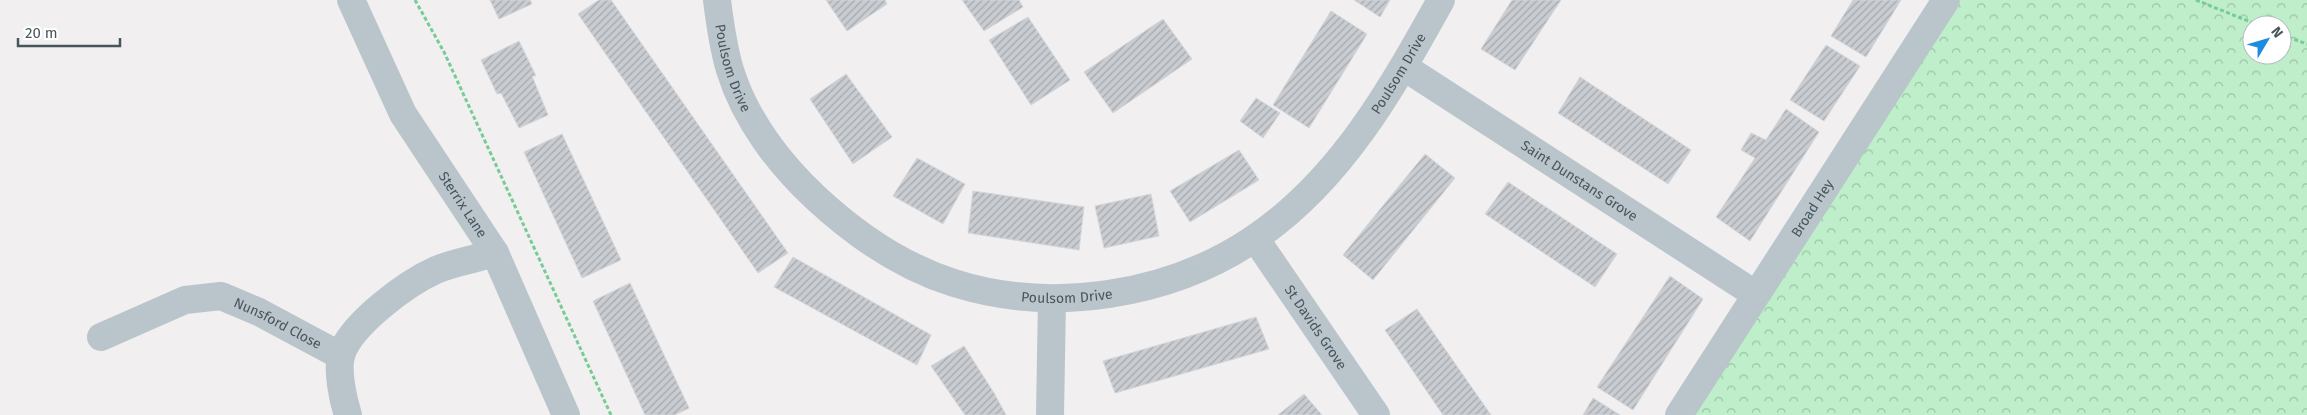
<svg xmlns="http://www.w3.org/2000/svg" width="2307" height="415" font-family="'Fira Sans',sans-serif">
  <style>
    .forest { fill: url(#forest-crowns); fill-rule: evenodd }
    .building { fill: url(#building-hatch); stroke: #d3d6da }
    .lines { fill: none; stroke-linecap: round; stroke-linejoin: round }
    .path { stroke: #76cc95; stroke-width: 3; stroke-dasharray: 4 2.5; stroke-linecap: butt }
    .minor { stroke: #bac5cb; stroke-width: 28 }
    .labels { text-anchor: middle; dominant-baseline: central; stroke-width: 4; stroke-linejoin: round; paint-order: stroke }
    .street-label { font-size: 14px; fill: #47555c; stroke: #fff }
  </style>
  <defs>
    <pattern id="forest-crowns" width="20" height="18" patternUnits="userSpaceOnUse" patternTransform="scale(1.25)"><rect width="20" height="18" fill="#beeeca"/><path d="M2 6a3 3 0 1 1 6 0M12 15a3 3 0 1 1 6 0" fill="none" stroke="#9cc4a7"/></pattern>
    <pattern id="building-hatch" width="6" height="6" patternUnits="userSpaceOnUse" patternTransform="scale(1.25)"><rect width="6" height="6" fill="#c9cdd1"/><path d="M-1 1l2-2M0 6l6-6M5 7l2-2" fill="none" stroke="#a5a9ad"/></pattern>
  </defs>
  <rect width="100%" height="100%" fill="#f1efef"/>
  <path class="forest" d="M1946,0H2307V415H1679ZM2252,25H2282V55H2252Z"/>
  <path class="building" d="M490,0H530L532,4L499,19Z
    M599,0H611L788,253L758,273L578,14Z
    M826,0H885L887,4L847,31Z
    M962,0H1019L1023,7L984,31Z
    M1354,0H1390L1380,17Z
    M1512,0H1561L1515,70L1481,49Z
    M1853,0H1901L1866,57L1831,36Z
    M1331,11L1367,34L1309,128L1273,105Z
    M1028,17L1070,80L1031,105L989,40Z
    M1163,19L1192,59L1113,113L1084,72Z
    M519,41L536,76H532L548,115L519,128L501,93L497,94L481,60Z
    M1826,45L1860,66L1824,121L1790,100Z
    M846,74L892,137L853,164L810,99Z
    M1580,77L1691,150L1668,184L1558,113Z
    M1256,98L1280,113L1263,138L1240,121Z
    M1786,109L1819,132L1750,241L1716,217L1755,158L1741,150L1751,133L1766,140Z
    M562,134L621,260L582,278L524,152Z
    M1239,150L1259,180L1190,222L1170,191Z
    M1425,154L1455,178L1373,280L1343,255Z
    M917,158L965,184L943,224L893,196Z
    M1508,182L1617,254L1595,287L1485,214Z
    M973,191L1084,207L1079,250L968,233Z
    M1151,194L1159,236L1104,248L1095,206Z
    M793,257L931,335L917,365L774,287Z
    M1670,276L1703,299L1633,410L1597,387Z
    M630,283L689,408L675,415H645L593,301Z
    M1417,309L1491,415H1443L1385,330Z
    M1256,317L1269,349L1115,393L1103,361Z
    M964,346L994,393L1006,415H965L931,366Z
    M1304,394L1322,415H1278Z
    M1593,398L1620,415H1583Z"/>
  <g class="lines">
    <path class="path" d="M415,0L444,52L611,415
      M2196,0L2258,25
      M2282,35L2307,44"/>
    <g class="minor">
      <path id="s1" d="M351,0L403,114L495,253L566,415"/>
      <path id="s2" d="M717,0C720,24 723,47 730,70C745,119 779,164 817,199C856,235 903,267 954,283C1052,314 1170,296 1255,238C1341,180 1392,88 1441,0"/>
      <path id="s3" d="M1404,67L1755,294"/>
      <path id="s4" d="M1255,238L1376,415"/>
      <path id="s5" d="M101,337L185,300L221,296L259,312L341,356"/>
      <path d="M348,415C343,400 337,371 341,355C351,324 407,283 436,270C454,262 476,259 495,253"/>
      <path d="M1050,415L1052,299"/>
      <path id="s6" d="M1679,415L1946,0"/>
    </g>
  </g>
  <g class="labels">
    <g class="street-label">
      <text stroke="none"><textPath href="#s2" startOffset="70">Poulsom Drive</textPath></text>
      <text stroke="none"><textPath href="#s2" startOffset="925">Poulsom Drive</textPath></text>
      <text stroke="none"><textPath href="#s3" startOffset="209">Saint Dunstans Grove</textPath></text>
      <text stroke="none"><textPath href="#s1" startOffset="234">Sterrix Lane</textPath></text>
      <text stroke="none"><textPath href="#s6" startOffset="246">Broad Hey</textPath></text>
      <text stroke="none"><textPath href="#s2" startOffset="505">Poulsom Drive</textPath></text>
      <text stroke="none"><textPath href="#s5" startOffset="191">Nunsford Close</textPath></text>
      <text stroke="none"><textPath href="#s4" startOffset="108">St Davids Grove</textPath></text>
    </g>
  </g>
  <g transform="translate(2267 40) rotate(52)"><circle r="24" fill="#ffffff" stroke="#b5bbbe"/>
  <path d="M0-4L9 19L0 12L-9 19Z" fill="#1c8cde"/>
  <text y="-8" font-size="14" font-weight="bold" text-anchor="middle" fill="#47555c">N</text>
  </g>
  <path d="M18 38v8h102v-8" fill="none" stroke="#47555c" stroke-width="2.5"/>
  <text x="25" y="38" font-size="15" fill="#47555c" stroke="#ffffff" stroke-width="4" paint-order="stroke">20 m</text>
</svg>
